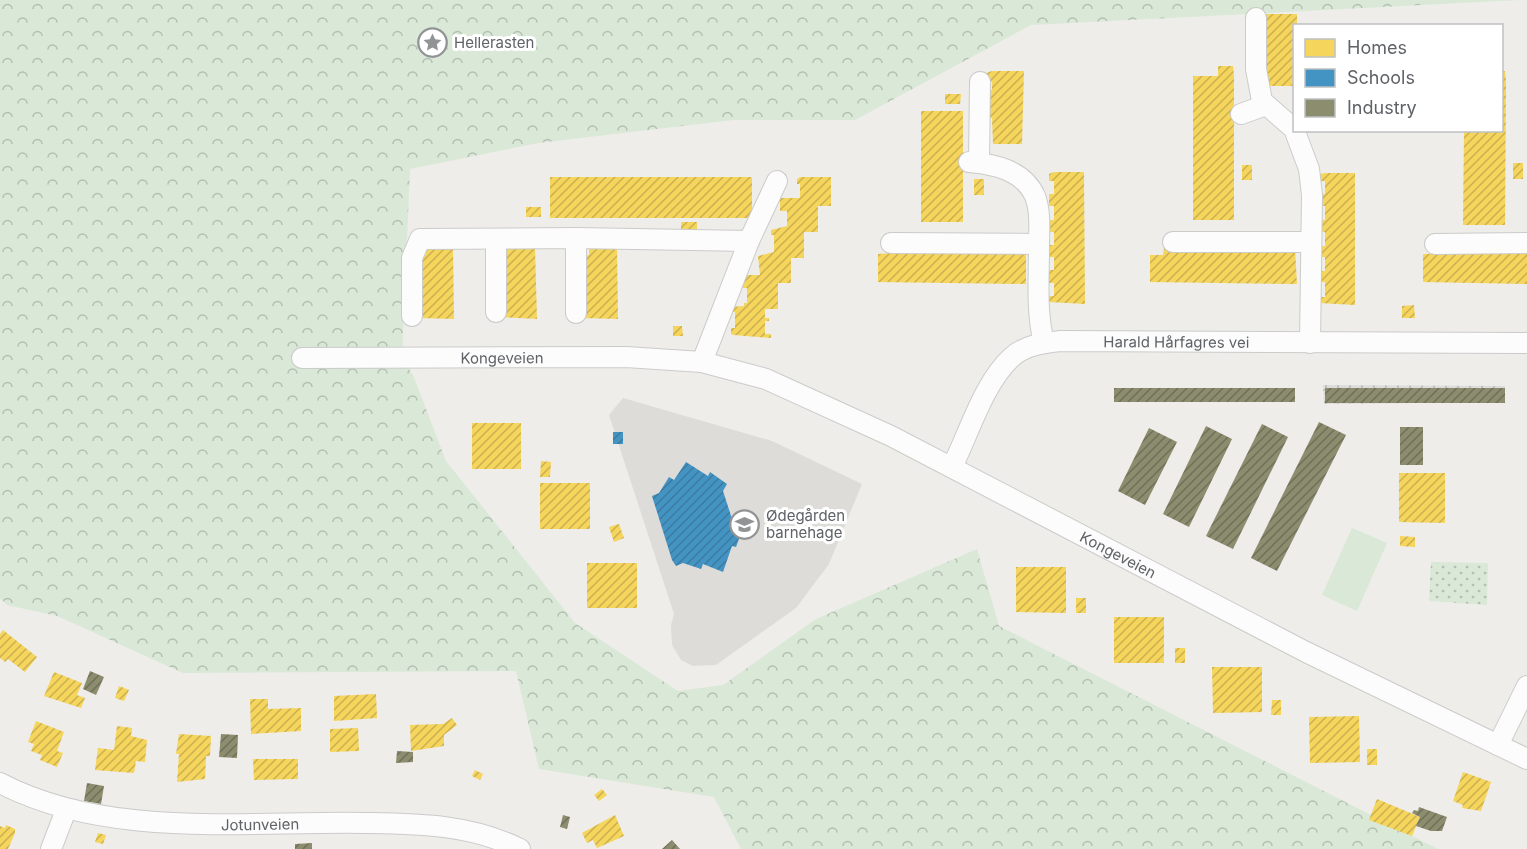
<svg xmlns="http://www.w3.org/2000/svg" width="1527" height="849" font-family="Inter,sans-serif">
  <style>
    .industrial { fill: url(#industrial-grid) }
    .education { fill: #dedcd8 }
    .grass { fill: #d9e8d7 }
    .forest { fill: url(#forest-crowns) }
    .park { fill: url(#park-dots) }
    .homes { fill: url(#homes-hatch) }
    .schools { fill: url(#schools-hatch) }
    .industry { fill: url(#industry-hatch) }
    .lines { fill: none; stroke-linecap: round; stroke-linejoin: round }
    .street-casing { stroke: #cbcbca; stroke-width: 22 }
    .street { stroke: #fcfcfc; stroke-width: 20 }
    .labels { text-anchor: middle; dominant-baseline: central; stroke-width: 6; stroke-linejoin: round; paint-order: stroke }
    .poi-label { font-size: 15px; fill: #5f6266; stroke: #fff; text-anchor: start }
    .street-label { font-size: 15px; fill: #5f6266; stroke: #fff }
  </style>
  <defs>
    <pattern id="industrial-grid" width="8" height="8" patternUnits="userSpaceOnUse" patternTransform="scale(1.5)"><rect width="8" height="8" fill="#dddcda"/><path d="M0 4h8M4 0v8" fill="none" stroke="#b6b6b5"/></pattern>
    <pattern id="forest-crowns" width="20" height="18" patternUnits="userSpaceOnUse" patternTransform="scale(1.5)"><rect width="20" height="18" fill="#d9e8d7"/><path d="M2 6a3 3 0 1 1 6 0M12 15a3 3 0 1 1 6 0" fill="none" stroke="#b3bfb2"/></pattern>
    <pattern id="park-dots" width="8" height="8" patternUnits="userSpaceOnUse" patternTransform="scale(1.5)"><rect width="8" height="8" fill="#d9e8d7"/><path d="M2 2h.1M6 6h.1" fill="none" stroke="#b3bfb2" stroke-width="1.8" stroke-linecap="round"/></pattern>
    <pattern id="homes-hatch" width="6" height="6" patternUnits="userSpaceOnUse" patternTransform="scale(1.5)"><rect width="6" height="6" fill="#f6d55c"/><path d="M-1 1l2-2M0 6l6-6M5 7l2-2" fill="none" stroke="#cab050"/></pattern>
    <pattern id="schools-hatch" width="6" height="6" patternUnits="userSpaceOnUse" patternTransform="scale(1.5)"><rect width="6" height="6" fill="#4393c3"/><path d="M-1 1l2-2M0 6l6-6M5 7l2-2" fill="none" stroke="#3b7ba2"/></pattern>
    <pattern id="industry-hatch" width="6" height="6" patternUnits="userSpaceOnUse" patternTransform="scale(1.5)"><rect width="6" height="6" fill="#8c8c6e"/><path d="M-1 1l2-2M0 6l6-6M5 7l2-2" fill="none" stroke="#70705a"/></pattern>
  </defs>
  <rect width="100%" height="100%" fill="#eeede9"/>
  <path class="industrial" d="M1323,385L1505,386V402L1324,404Z"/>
  <path class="education" d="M623,398L772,441L862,484L829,564L796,608L716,665L693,666L681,660L672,645L671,625L674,614L609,415Z"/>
  <path class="grass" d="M1352,528L1387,543L1357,611L1322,595Z"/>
  <path class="forest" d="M0,0H1519L1031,25L855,120H733L538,143L410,169L402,358L413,375L446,461L575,623L678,691L723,685L816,619L977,549L999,626L1438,849H741L714,797L539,769L516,671L183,673L57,616L7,605L0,598Z"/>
  <path class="park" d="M1431,562L1488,563L1487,605L1429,601Z"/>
  <path class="homes" d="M1266,14H1297V26H1294V86H1267L1262,68H1266V58H1261V33H1266V23H1261V16Z
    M1218,66H1233L1234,76V220H1193V76H1218Z
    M992,71H1024L1022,144H993L992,118H986L987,90H992V82H986V73Z
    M1502,71H1505L1506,81L1505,225H1463L1464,130H1502Z
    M945,94H961L960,104H945Z
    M921,111H963V222H921Z
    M1513,163H1523V179H1513Z
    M1242,165H1252V180H1242Z
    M1054,172H1084L1085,304L1049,302V296H1054V283H1049L1048,277V270H1054V257H1049V245H1054V232H1049V220H1054V206H1049V194H1054V181H1049V174Z
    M1325,173H1355V305L1319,303V297H1325V282H1319V271H1325V257H1319V246H1325V232H1319V220H1325V206H1320V194H1325V181H1320V174Z
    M550,177H752V218H550Z
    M800,177H831V206H818V232H804V258H791V283H778V309H765V318H769V321H765V334H771V338L734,335L731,334V328H735V312H731V307L744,306V303H747V288H742V275H760L758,256L774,252V235H771V230L787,226V211H780V198H800V184H797V179Z
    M974,179H984V195H974Z
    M526,207H541V217H526Z
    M681,222H697V231H681Z
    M426,247H453L454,319L418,318V308H423V300H417V273H423V265H418V256L426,255Z
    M507,247H535L537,319L500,317V273H506V266H500V256L507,255Z
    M589,247H617L618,319L582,318V308H587V301H582V274H587V265H582V256L589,255Z
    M1164,248H1173V253H1177V248H1244V253H1248V248H1278V253H1283V248H1295L1297,284L1150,282V255H1163Z
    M1490,249H1515V253H1524V249H1527V284L1423,282V254L1490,253Z
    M891,253H1026V284L878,282V254Z
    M1414,305L1415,318H1402V306Z
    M673,326H682L683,336H673Z
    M472,423H521V469H472Z
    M541,461L551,462L550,477H540Z
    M1399,473H1445V523L1399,522Z
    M540,483H590V529H540Z
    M619,524L624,538L614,542L609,527Z
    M1400,536L1415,537V547L1400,546Z
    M587,563H637V608H587Z
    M1016,567H1066V613L1016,612Z
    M1076,598H1086V613H1076Z
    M1114,617H1164V663H1114Z
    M3,630L37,657L25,672L8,659L5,662L0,658V634Z
    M1175,648H1185V663H1175Z
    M1212,667H1262V712L1213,713Z
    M54,672L82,683L77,695L85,698L81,708L44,696Z
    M119,686L129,690L124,701L115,698Z
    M376,694L377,718L334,721V696Z
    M250,699H268V709L301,708V731L251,734Z
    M1272,700H1281V715H1271Z
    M1359,716L1360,762L1310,763L1309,717Z
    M452,718L457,725L444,735V746L411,751L410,725L443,724Z
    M36,721L64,732L57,751L63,753L57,767L40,760L42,755L31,751L34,744L28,742Z
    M117,726L132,728L131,736L147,740L145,762L136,761L134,773L95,770L98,748L114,750Z
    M358,728L359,751L330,752V729Z
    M179,734L211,736L210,756H206L205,779L177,782L179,754H176Z
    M1367,749H1377V765H1367Z
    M253,759H298V779L254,780Z
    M475,770L483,774L480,780L472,776Z
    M1463,772L1491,782L1481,811L1462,808L1463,805L1453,801Z
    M602,789L607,795L599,801L594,795Z
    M1377,799L1420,817L1412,836L1369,820Z
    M615,815L624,836L597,848L593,840L587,843L582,833Z
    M6,825L15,829V833L8,849H0V826L5,828Z
    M98,833L106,835L103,844L95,842Z"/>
  <path class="schools" d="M613,432H623V444H613Z
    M686,462L708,476L710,472L727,484L723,491L734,525L743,528L736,547L732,546L723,572L703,564L701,569L683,563L676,566L672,560L652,496L659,493L669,477L674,480Z"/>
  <path class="industry" d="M1114,388H1295V402H1114Z
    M1325,388H1505V403H1325Z
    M1319,422L1346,435L1277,571L1251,558Z
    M1262,424L1288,437L1233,549L1206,536Z
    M1206,426L1232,439L1189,527L1163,514Z
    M1400,427H1423V465H1400Z
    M1149,428L1177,442L1145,505L1118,491Z
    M90,671L104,677L96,695L83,689Z
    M221,734L238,735L237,758L219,757Z
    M397,751L413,752V762L396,763Z
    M87,783L104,786L101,804L84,801Z
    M1419,807L1447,817L1442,831H1431L1416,826L1420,817L1412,813L1414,810L1418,811Z
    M563,815L570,817L567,829L560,827Z
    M672,840L680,849H662Z
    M312,843V849H295V844Z"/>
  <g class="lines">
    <defs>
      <g id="street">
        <path d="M1256,18V69L1262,101L1294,129L1309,169L1312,195L1310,343"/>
        <path d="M1241,114L1266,105"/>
        <path d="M969,162C994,164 1023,170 1035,196C1041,212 1039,230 1039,247C1039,279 1036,311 1044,343"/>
        <path d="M979,163L980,82"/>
        <path d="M576,238V313"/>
        <path d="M496,239V312"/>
        <path d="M1173,242H1311"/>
        <path d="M891,243L1039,244"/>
        <path d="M1435,244L1527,243"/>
        <path d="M412,316V258L420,239L576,238L749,241"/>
        <path id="s1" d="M302,358L626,357L702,362L766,379L891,436L1306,652L1527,759"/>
        <path d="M702,362L749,241L777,181"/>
        <path id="s2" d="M952,467C969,433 984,382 1012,357C1025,345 1043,343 1060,341L1527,343"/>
        <path d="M1498,745L1527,686"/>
        <path id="s3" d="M0,783C107,839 246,821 364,823C419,824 470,824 520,849"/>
        <path d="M51,849L66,810"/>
      </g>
    </defs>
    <use href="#street" class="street-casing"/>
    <use href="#street" class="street"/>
  </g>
  <defs>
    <symbol id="sight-ring" viewBox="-11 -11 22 22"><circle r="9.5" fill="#fff" stroke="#919394" stroke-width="1.5"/><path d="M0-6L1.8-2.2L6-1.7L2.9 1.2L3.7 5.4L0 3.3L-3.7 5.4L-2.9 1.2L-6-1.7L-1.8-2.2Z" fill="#919394"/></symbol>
    <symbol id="school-ring" viewBox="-11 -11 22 22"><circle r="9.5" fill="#fff" stroke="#919394" stroke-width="1.5"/><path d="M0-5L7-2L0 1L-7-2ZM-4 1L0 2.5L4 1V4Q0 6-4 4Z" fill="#919394"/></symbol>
  </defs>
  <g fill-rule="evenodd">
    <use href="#sight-ring" x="416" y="26" width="33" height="33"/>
    <use href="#school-ring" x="728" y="508" width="33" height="33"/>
  </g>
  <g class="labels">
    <g class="poi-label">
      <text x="454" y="42">Hellerasten</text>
      <text x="766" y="515">Ødegården<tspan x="766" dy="17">barnehage</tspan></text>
    </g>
    <g class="street-label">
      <text stroke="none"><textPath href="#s2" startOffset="294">Harald Hårfagres vei</textPath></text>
      <text stroke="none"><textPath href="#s1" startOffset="200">Kongeveien</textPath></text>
      <text stroke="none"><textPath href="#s1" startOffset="860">Kongeveien</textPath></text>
      <text stroke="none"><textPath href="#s3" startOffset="266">Jotunveien</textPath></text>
    </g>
  </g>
  <rect x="1293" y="24" width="210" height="108" fill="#ffffff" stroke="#bfc0c2" stroke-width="1.5"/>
  <rect x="1305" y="39" width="30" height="18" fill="#f6d55c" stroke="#bfc0c2" stroke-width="1.5"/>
  <text x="1347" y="54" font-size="18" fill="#5f6266">Homes</text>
  <rect x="1305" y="69" width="30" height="18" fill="#4393c3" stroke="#bfc0c2" stroke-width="1.5"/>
  <text x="1347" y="84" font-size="18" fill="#5f6266">Schools</text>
  <rect x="1305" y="99" width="30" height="18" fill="#8c8c6e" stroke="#bfc0c2" stroke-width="1.5"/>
  <text x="1347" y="114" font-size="18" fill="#5f6266">Industry</text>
</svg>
